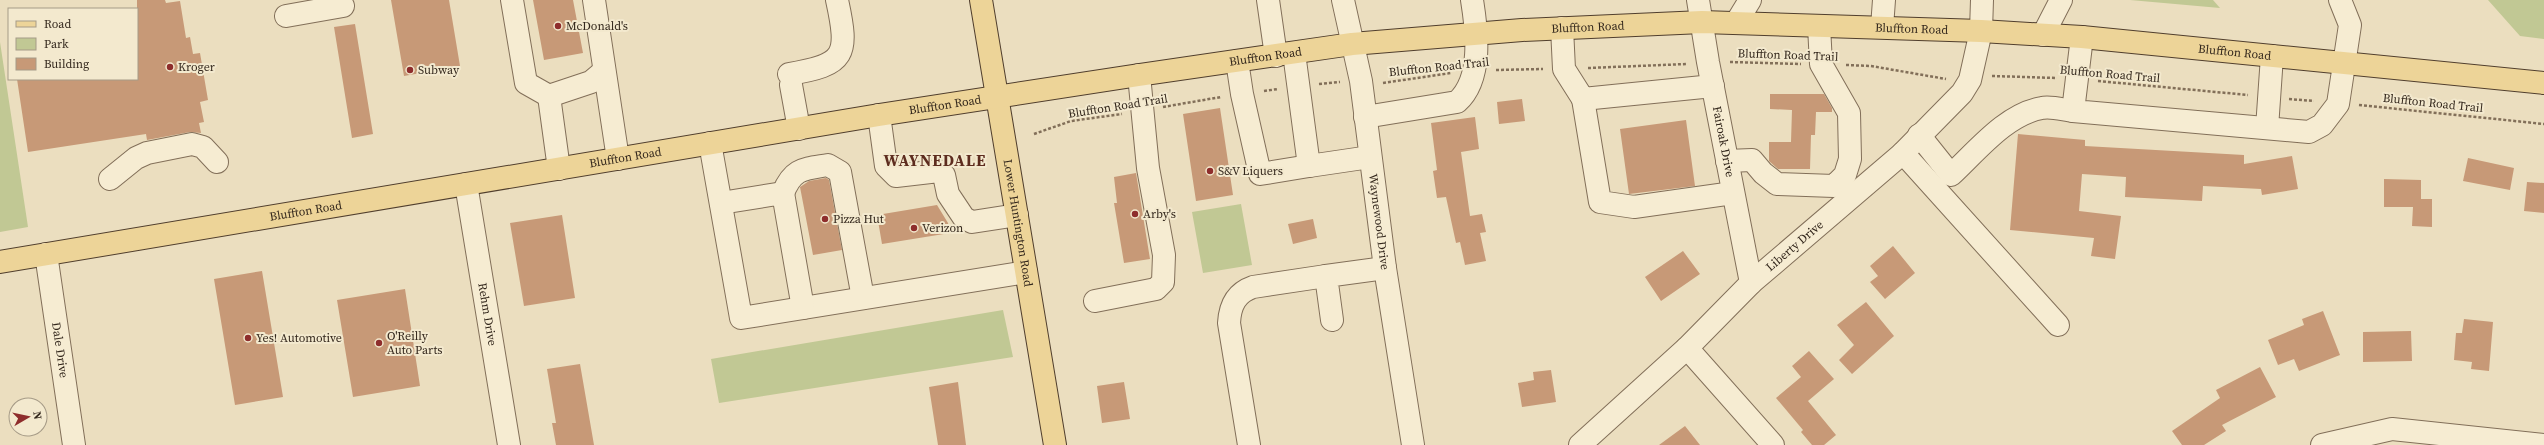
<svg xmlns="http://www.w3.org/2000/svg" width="2544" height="445" font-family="'Source Serif 4',serif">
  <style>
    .green { fill: #c1c894 }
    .building { fill: #c79977 }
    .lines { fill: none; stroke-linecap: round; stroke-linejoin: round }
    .minor-casing { stroke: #826f59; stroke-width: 24 }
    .major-casing { stroke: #503e2d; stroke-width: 24 }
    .path { stroke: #826f59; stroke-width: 2.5; stroke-dasharray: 3 2; stroke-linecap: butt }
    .minor { stroke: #f6ecd2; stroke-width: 22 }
    .major { stroke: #edd498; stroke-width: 22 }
    .poi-dot { fill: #8e2d2c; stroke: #f3e9ce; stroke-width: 1.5 }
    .labels { text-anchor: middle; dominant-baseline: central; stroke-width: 4; stroke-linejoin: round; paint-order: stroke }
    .poi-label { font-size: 12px; fill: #33271c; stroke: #f3e9ce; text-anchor: start }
    .street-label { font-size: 12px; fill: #33271c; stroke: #f3e9ce }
    .district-label { font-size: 16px; font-weight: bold; letter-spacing: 1px; fill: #5d2c1e; stroke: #f3e9ce }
  </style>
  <rect width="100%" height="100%" fill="#ebdebf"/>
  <path class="green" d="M2130,0H2213L2220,8Z
    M2488,0H2544V39L2520,36Z
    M0,42L28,227L0,232Z
    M1241,204L1252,265L1203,273L1192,212Z
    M1003,310L1013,357L719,403L711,359Z"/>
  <path class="building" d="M137,0H165L166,3L180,1L186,38L190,37L193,54L200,53L208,100L200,102L204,122L199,123L201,133L190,132L147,140L146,134L28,152L17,79H137Z
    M391,0H449L460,66L404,76Z
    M533,0H573L583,53L544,60Z
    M355,24L373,134L352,138L334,27Z
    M1770,94H1824L1832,108V112H1816L1815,135H1811L1810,169H1778L1769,161V142H1791L1792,110L1770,109Z
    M1522,99L1525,121L1499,124L1497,102Z
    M1220,108L1233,195L1196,201L1183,114Z
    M1475,117L1479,149L1461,152L1470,216L1482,214L1486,232L1480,233L1486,261L1465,265L1460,242L1456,243L1446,197L1437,198L1433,171L1437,170L1431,123Z
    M1686,120L1695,186L1629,194L1620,129Z
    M2018,134L2085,140V146L2244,155V164L2292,156L2298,189L2262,195L2261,189L2203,186L2202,201L2125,197L2126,177L2082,174L2079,211L2121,216L2115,259L2091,256L2094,238L2010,230Z
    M2468,158L2514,168L2510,190L2463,181Z
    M1136,173L1150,259L1124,263L1114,203H1117L1114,177Z
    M826,178L829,180L842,250L813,255L800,187L809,181Z
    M2384,179L2421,180V199H2432V227L2412,226L2413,207H2384Z
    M2527,182L2544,183V213L2524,211Z
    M937,205L948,223L950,233L882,244L877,215Z
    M562,215L575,298L524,306L510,223Z
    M1313,219L1317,238L1293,244L1288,224Z
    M1893,246L1915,273L1885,299L1870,282L1878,276L1870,266Z
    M1683,251L1700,274L1661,301L1645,277Z
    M262,271L283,397L235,405L214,279Z
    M405,289L420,386L353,397L337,300Z
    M1866,302L1894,336L1852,374L1839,360L1854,345L1837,325Z
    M2323,311L2340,355L2299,371L2294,359L2278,365L2268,340L2304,325L2302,319Z
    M2464,319L2493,322L2489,371L2471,369L2472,362L2454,360L2456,333H2462Z
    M2411,331L2412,361L2363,362V332Z
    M1809,351L1834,379L1808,401L1836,435L1824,445H1812L1801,432L1803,430L1776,398L1801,377L1792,366Z
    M580,364L594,445H556L552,423H556L547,369Z
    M2260,367L2276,397L2222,425L2226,431L2204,445H2182L2172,431L2220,398L2216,390Z
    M1551,370L1556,402L1522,407L1518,383L1534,380L1533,372Z
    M958,382L966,445H938L929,387Z
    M1124,382L1130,419L1102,423L1097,386Z
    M1685,426L1700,445H1659Z"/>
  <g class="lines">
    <defs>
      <g id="minor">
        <path d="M512,0L526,83L549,96L591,82L604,71"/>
        <path d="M594,0L618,159"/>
        <path d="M1268,0L1276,56"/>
        <path id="s1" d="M1343,0L1361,81L1385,268L1413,445"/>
        <path id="s2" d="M1698,0L1708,62L1751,283"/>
        <path d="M286,16L343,6"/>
        <path d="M1736,23L1750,0"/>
        <path d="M1882,27L1884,0"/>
        <path d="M1562,28L1564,69L1583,99L1713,86"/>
        <path d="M2043,35L2061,0"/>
        <path d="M2082,37L2073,111L2309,132L2322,125L2338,104L2350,25L2340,0"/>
        <path d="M1294,53L1309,166L1370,157"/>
        <path d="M1237,61L1242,94L1260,174L1309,166"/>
        <path d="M789,74C846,65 849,55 837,0"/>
        <path d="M791,85L799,129"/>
        <path d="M549,96L559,169"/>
        <path d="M1583,99L1600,202L1634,207L1733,193"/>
        <path d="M879,115L886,166L896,176L939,171L944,175L948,194L964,218L972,222L1017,215"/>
        <path d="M1365,117L1457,102C1483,79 1477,31 1472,0"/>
        <path d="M2267,128L2272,56"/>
        <path d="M1919,135L1951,175C1977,151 2006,114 2042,108C2051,106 2064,110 2073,111"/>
        <path d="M710,143L741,318L1026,272"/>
        <path d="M1903,153L2058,325"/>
        <path d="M1727,161L1752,160L1763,173L1777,184L1834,186L1845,175L1850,159L1849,113L1821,64L1819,26"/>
        <path d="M110,179L136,158L147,153L192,144L203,147L217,162"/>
        <path id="s3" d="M466,184L509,445"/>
        <path d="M783,193C793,168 804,169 828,165L840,172L863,298"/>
        <path d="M721,203L783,193L803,308"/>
        <path id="s4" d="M46,254L74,445"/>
        <path d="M1095,301L1156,289L1163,282L1164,255L1148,168L1139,75"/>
        <path d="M1332,320L1326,276L1385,268"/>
        <path d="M1687,348L1773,445"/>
        <path d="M1249,445L1229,323C1230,305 1236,293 1253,287L1326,276"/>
        <path id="s5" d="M1580,445L1687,348L1751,283L1903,153L1962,93L1970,80L1981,31L1982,0"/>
        <path d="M2322,445L2392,429L2544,445"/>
      </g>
      <g id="major">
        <path id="s6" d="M981,0L1055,445"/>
        <path id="s7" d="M0,262L879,115L1139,75L1352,44L1522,30L1702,22L1981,31L2082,37L2544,83"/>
      </g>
    </defs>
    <use href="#minor" class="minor-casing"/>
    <use href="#major" class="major-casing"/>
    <path class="path" d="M1730,62L1801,64
      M1846,65L1871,66L1946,79
      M1588,68L1687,64
      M1496,70L1543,69
      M1992,76L2057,78
      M2098,81L2248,95
      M1383,83L1451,73
      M1319,84L1340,82
      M1264,91L1278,89
      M2289,99L2314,101
      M2359,105L2544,124
      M1163,107L1221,97
      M1034,134L1071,121L1122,114"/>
    <use href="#minor" class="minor"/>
    <use href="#major" class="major"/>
  </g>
  <g class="poi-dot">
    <circle cx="558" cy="26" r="4"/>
    <circle cx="170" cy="67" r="4"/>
    <circle cx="410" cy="70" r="4"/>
    <circle cx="1210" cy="171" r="4"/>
    <circle cx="1135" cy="214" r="4"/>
    <circle cx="825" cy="219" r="4"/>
    <circle cx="914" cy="228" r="4"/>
    <circle cx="248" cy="338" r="4"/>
    <circle cx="379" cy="343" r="4"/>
  </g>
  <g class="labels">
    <g class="poi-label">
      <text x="566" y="26">McDonald's</text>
      <text x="178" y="67">Kroger</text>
      <text x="418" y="70">Subway</text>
      <text x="1218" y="171">S&amp;V Liquers</text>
      <text x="1143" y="214">Arby's</text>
      <text x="833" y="219">Pizza Hut</text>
      <text x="922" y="228">Verizon</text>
      <text x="387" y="336">O'Reilly<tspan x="387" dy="14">Auto Parts</tspan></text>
      <text x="256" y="338">Yes! Automotive</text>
    </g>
    <g class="street-label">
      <text stroke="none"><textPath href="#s7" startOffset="1606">Bluffton Road</textPath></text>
      <text stroke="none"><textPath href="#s7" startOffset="1930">Bluffton Road</textPath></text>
      <text stroke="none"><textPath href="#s7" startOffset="2254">Bluffton Road</textPath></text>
      <text transform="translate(1788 55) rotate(2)">Bluffton Road Trail</text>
      <text stroke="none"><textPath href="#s7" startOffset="1282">Bluffton Road</textPath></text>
      <text transform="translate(1439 67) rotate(-6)">Bluffton Road Trail</text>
      <text transform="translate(2110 74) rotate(5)">Bluffton Road Trail</text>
      <text transform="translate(2433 103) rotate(6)">Bluffton Road Trail</text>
      <text stroke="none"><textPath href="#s7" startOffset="958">Bluffton Road</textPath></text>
      <text transform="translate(1118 106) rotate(-9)">Bluffton Road Trail</text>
      <text stroke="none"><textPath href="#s2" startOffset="144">Fairoak Drive</textPath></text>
      <text stroke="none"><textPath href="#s7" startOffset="634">Bluffton Road</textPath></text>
      <text stroke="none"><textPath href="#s7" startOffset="310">Bluffton Road</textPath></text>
      <text stroke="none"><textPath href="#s1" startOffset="225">Waynewood Drive</textPath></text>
      <text stroke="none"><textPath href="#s6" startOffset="226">Lower Huntington Road</textPath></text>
      <text stroke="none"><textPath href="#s5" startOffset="293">Liberty Drive</textPath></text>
      <text stroke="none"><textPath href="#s3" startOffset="132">Rehm Drive</textPath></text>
      <text stroke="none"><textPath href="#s4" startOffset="97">Dale Drive</textPath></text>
    </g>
    <g class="district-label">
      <text x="935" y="160">WAYNEDALE</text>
    </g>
  </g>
  <rect x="8" y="8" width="130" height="72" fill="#f3e9ce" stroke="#a69b87"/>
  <rect x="16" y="21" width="20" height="6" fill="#edd498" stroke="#a69b87"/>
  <text x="44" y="28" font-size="12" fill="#33271c">Road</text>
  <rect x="16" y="38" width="20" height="12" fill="#c1c894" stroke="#a69b87"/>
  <text x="44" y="48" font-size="12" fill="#33271c">Park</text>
  <rect x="16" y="58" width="20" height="12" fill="#c79977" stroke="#a69b87"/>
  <text x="44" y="68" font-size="12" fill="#33271c">Building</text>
  <g transform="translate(28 417) rotate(81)"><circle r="19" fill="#f3e9ce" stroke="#a69b87"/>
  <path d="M0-3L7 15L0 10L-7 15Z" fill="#8e2d2c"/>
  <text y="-6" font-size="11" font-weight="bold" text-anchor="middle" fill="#33271c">N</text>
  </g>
</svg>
